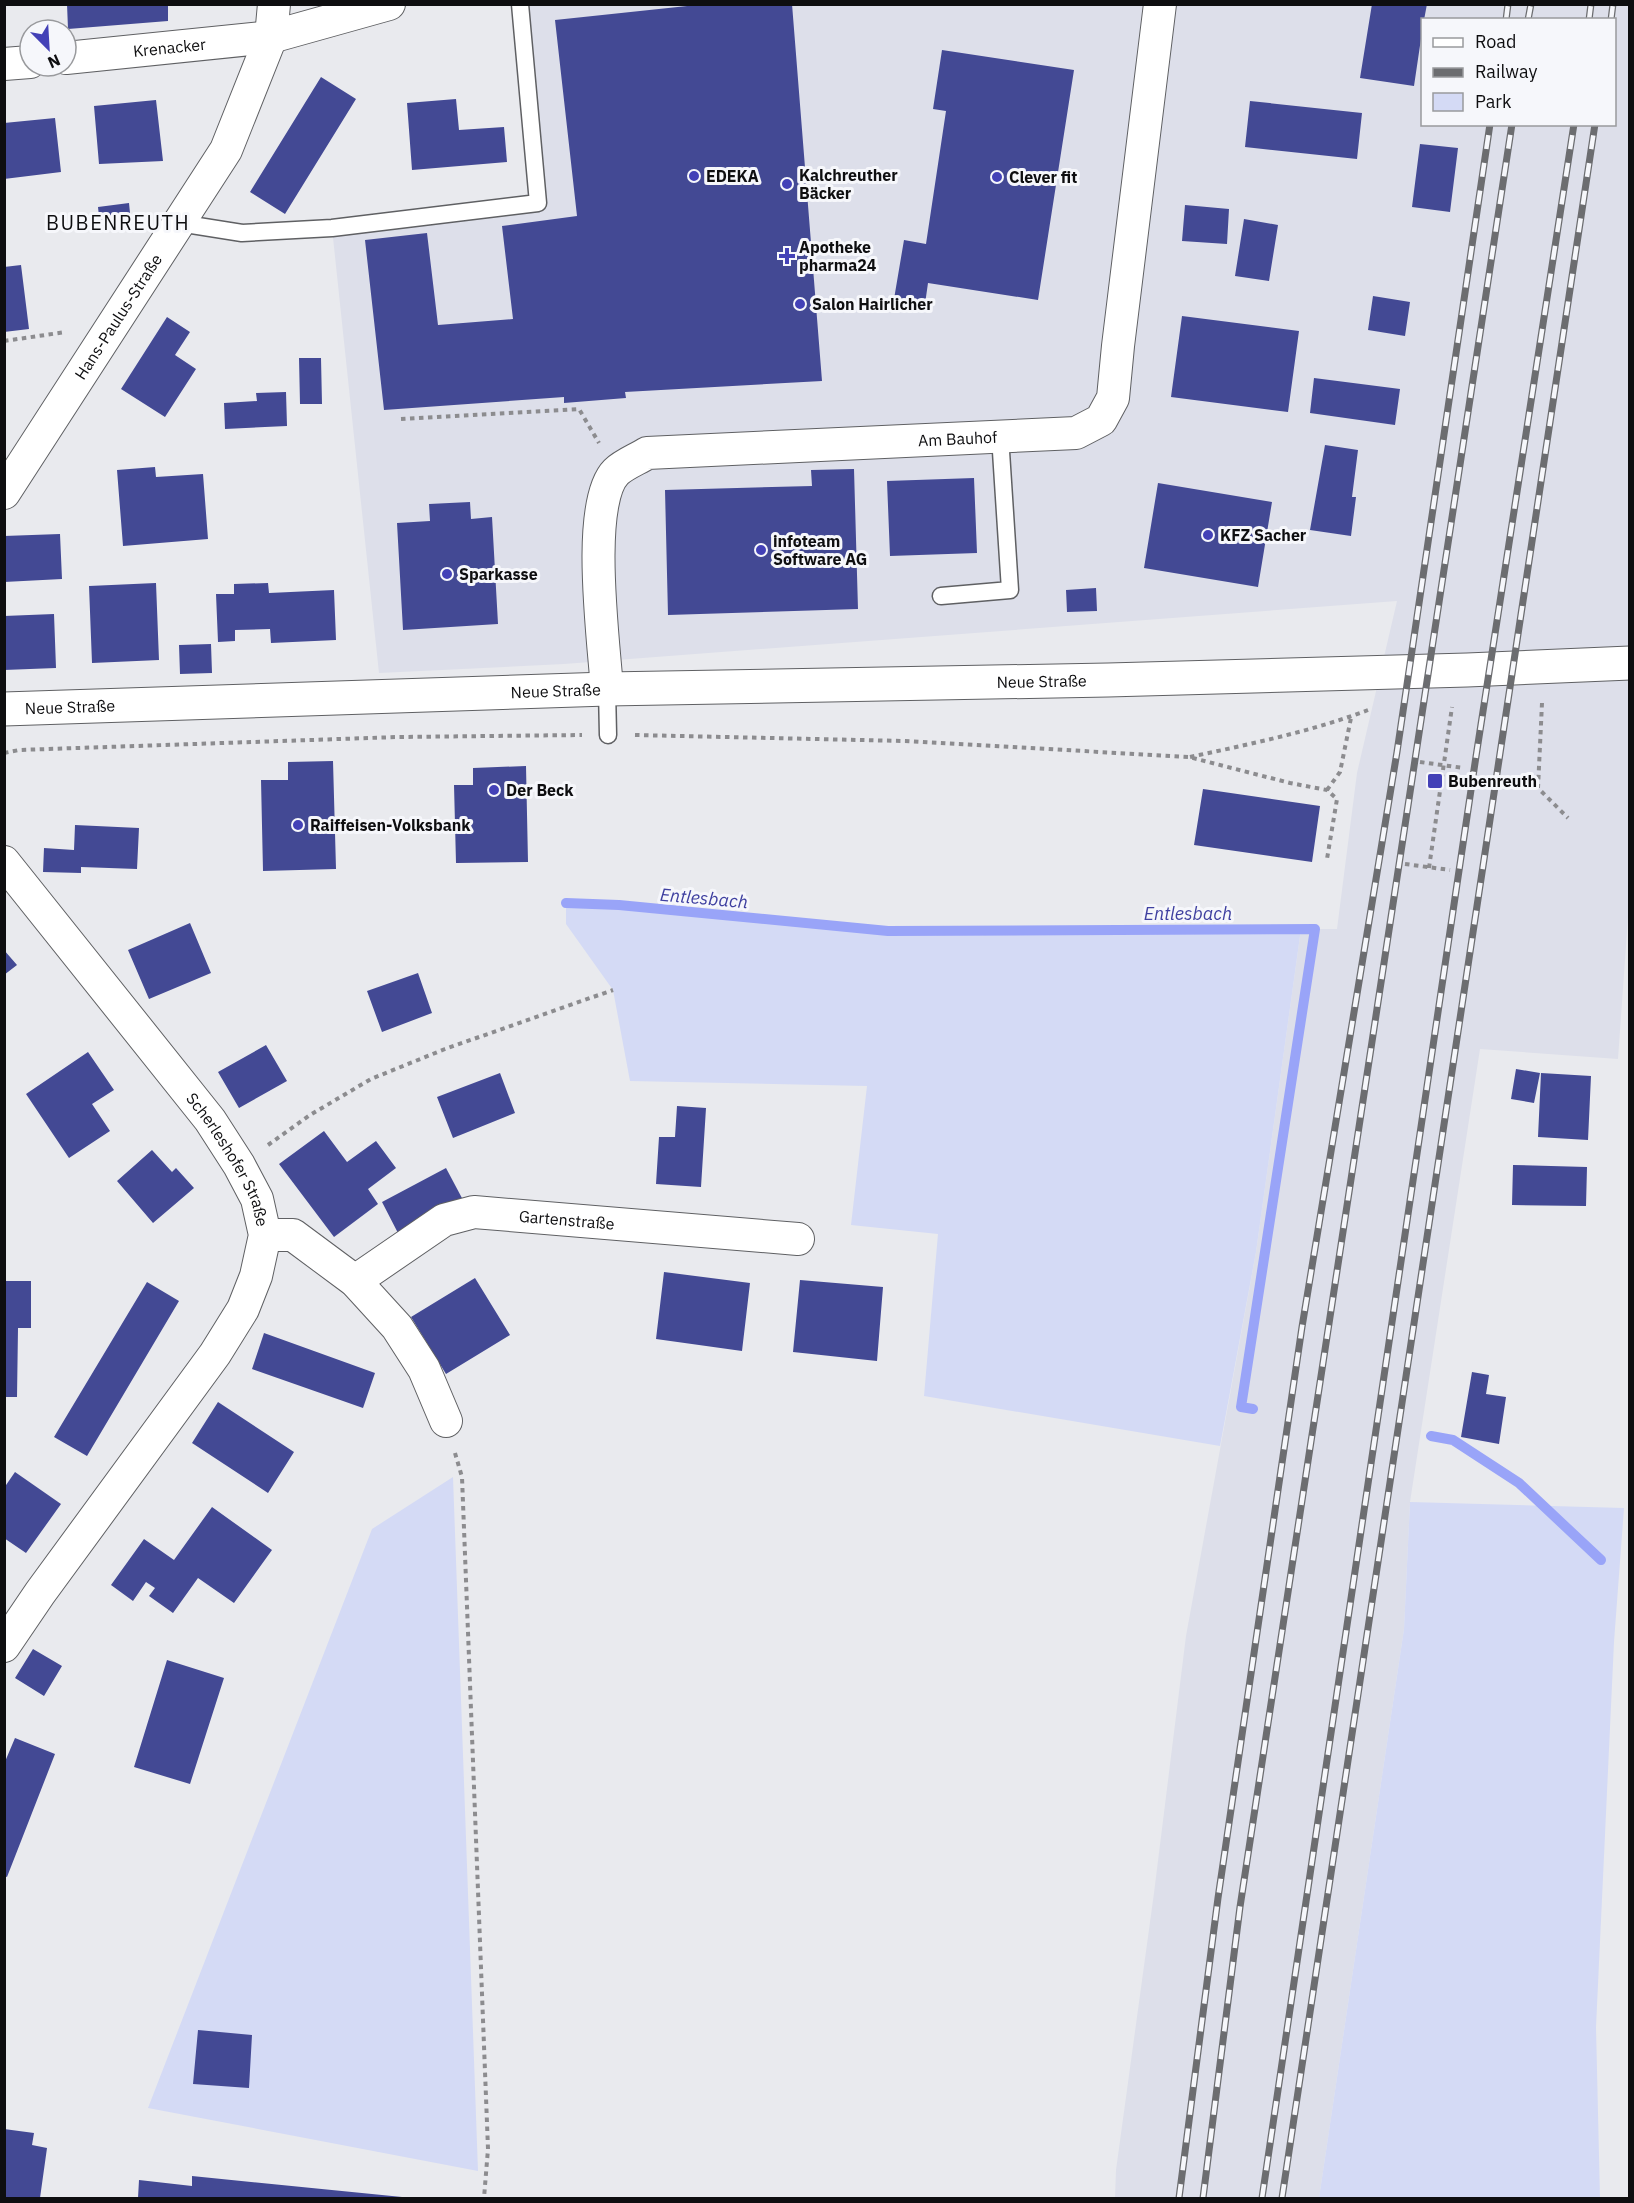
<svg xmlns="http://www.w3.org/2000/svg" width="1634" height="2203" font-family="'IBM Plex Sans',sans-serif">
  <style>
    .built { fill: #dddfea; fill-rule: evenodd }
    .green { fill: #d4daf5 }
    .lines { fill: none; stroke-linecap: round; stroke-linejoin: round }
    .stream { stroke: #99a4f8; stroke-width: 10 }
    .building { fill: #434994 }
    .lane-casing { stroke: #5f6063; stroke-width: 19 }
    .street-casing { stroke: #5f6063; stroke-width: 34 }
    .secondary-casing { stroke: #5f6063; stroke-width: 35 }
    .path { stroke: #8c8c8f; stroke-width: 4; stroke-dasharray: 4.5 4.5; stroke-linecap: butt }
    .lane { stroke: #fff; stroke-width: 16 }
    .street { stroke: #fff; stroke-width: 32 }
    .secondary { stroke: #fff; stroke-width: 33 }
    .rail-casing { stroke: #6c6d70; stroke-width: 7 }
    .rail { stroke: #f6f7fb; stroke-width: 4.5; stroke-dasharray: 14; stroke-linecap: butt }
    .poi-dot { fill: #4341b7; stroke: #f6f7fb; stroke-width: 2 }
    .labels { text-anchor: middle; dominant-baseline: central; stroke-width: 6; stroke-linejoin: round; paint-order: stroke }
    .street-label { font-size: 16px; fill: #0e0e10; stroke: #f6f7fb }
    .poi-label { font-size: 16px; font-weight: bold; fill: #0e0e10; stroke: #f6f7fb; text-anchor: start }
    .water-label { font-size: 18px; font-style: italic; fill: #3f40a0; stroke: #f6f7fb }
    .quarter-label { font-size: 20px; letter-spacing: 1.5px; fill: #0e0e10; stroke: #f6f7fb }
  </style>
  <rect width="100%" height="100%" fill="#e9eaee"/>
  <path class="built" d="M520,5H1629L1630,889L1618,1059L1480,1049L1410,1502L1404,1629L1319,2198H1115L1116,2170L1154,1893L1186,1636L1256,1252L1301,929H1337L1357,773L1397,601L564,664L379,673L332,228L537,203ZM1422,20H1614V124H1422Z"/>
  <path class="green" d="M566,903L619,905L888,931L1301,929L1256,1252L1220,1446L924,1396L938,1234L851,1225L867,1086L630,1081L613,990L566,924Z
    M453,1477L478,2171L148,2108L372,1529Z
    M1410,1502L1624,1508L1614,1642L1596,2027L1600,2198H1319L1404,1629Z"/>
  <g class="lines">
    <path class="stream" d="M566,903L619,905L888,931L1315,929L1241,1407L1253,1409
      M1431,1436L1453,1440L1519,1483L1601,1560"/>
  </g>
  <path class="building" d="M67,4H168V21L68,29Z
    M706,4H792L822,381L625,392L626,398L564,403V397L384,410L365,240L427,233L438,325L513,319L502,226L577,216L555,20Z
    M1372,4H1427L1424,20H1422V32L1414,86L1360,78Z
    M942,50L1074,70L1038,300L928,283L925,304L894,299L904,240L926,244L946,111L933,109Z
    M321,77L356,99L285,214L250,192Z
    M456,99L459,130L504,127L507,162L412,170L407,103Z
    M156,100L163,161L99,164L94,106Z
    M1250,101L1362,113L1357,159L1245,147Z
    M55,118L61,172L4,179V123Z
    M1420,144L1458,148L1450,212L1412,207Z
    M129,203L131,223L100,226L98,207Z
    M1185,205L1229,209L1227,244L1182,241Z
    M1244,219L1278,225L1269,281L1235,276Z
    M21,265L29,329L4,332V267Z
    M1373,296L1410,302L1405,336L1368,330Z
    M1182,316L1299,331L1288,412L1171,397Z
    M167,317L190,332L175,355L196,369L165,417L121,389Z
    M299,358H321L322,404H300Z
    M1314,378L1400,389L1395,425L1310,413Z
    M286,392L287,426L225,429L224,403L257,401L256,393Z
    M1325,445L1358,450L1352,497H1356L1351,536L1310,530Z
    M155,467L156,477L203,474L208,539L123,546L117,470Z
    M854,469L858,609L668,615L665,490L812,486L811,470Z
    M974,478L977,553L890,556L887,481Z
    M1158,483L1272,502L1258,587L1144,568Z
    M470,502L471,519L492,517L498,624L403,630L397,523L430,521L429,504Z
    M60,534L62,579L4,582V536Z
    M156,583L159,660L92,663L89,586Z
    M268,583L269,593L334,590L336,640L271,643L270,629L235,630V613V641L218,642L216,594H234V584Z
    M1096,588L1097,611L1067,612L1066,590Z
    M54,614L56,668L4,670V616Z
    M211,644L212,673L180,674L179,645Z
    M333,761L336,869L263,871L261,780H288V762Z
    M526,766L528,862L456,863L454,785H473V768Z
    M1203,789L1320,806L1312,862L1194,845Z
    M75,825L139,828L137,869L81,867V873L43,872L44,848L74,850Z
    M190,923L211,973L149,999L128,950Z
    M4,950L17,965L4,975Z
    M418,973L432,1013L382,1032L367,991Z
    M266,1045L287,1081L239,1108L218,1072Z
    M88,1052L114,1090L92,1104L110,1131L69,1158L26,1094Z
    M1516,1069L1540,1073L1534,1103L1511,1099Z
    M500,1073L515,1113L453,1138L437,1097Z
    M1541,1073L1591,1076L1588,1140L1538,1137Z
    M677,1106L706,1108L701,1187L656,1184L659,1137H675Z
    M324,1131L347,1162L376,1141L396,1168L368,1189L378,1204L334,1237L279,1164Z
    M152,1150L172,1172L176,1168L194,1188L153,1223L117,1181Z
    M1513,1165L1587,1167L1586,1206L1512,1205Z
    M446,1168L463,1200L399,1235L382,1202Z
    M664,1272L750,1283L742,1351L656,1339Z
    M475,1278L510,1335L446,1374L411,1317Z
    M800,1280L883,1287L877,1361L793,1352Z
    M4,1281H31V1328H18L17,1397H4Z
    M147,1282L179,1301L87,1456L54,1437Z
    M264,1333L375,1373L363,1408L252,1369Z
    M1472,1372L1489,1375L1486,1394L1506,1397L1499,1444L1461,1437Z
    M218,1402L294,1452L268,1493L192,1443Z
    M15,1472L61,1504L26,1553L4,1538V1488Z
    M212,1507L272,1550L234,1603L198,1578L173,1613L149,1596L155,1588L146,1582L133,1601L111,1585L144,1539L174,1560Z
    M33,1649L62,1666L44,1696L15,1678Z
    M167,1660L224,1678L190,1784L134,1767Z
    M15,1738L55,1754L7,1877L4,1876V1764Z
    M198,2030L252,2035L249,2088L193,2084Z
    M4,2129L34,2133L32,2145L47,2148L40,2198H4Z
    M192,2176L402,2197V2198H138L139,2180L192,2186Z"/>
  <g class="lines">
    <defs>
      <path id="lane" d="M179,223L242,233L332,228L538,203L520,4
        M941,596L1010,590L1000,436
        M607,689L608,735"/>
      <g id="street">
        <path id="s1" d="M66,58L271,37L389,4"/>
        <path d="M4,64L30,62"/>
        <path id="s2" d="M4,493L226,150L271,37L274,4"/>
        <path id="s3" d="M607,689C604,644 585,503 616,472C624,464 638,459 647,453L1076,433L1101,420L1113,398L1118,346L1160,4"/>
        <path id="s4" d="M4,862L210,1120L239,1165L257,1199L265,1235L256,1276L243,1309L215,1354L40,1593L4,1646"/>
        <path d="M265,1235H293L355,1281L397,1327L424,1369L446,1421"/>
        <path id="s5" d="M355,1281L444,1220L474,1212L798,1239"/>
      </g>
      <g id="secondary">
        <path id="s6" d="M4,709L607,689L1108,680L1467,670L1630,663"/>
      </g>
    </defs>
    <use href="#lane" class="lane-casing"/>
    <use href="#street" class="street-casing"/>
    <use href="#secondary" class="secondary-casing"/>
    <path class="path" d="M4,341L66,332
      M401,419L579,409L599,443
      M1542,703L1538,788L1568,818
      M635,735L905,741L1189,757L1290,783L1327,790L1337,799L1327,859
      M4,753L19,750L398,737L582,735
      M1190,757C1250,744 1310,732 1368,710
      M1420,762L1464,768
      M1327,790L1340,772L1351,718
      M1405,864L1450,870
      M1429,868L1452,707
      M268,1145L310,1115L371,1079L445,1049L613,990
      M455,1453L462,1477L488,2149L484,2198"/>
    <use href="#lane" class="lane"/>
    <use href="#street" class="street"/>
    <use href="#secondary" class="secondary"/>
    <defs>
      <path id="rail" d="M1506,20L1508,4
        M1528,20L1531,4
        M1589,20L1591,4
        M1611,20L1613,4
        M1179,2198L1218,1898L1302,1327L1397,752L1490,124
        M1203,2198L1240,1907L1512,124
        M1262,2198L1475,763L1574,124
        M1282,2198L1595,124"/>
    </defs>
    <use href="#rail" class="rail-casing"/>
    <use href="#rail" class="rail"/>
  </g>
  <g class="poi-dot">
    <circle cx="694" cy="176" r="6"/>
    <circle cx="997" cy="177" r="6"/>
    <circle cx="787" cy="184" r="6"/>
    <path d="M784 247h6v6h6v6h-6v6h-6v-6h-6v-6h6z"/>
    <circle cx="800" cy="304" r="6"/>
    <circle cx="1208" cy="535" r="6"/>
    <circle cx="761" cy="550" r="6"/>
    <circle cx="447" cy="574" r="6"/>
    <rect x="1427" y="773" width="16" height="16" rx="3"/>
    <circle cx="494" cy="790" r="6"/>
    <circle cx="298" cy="825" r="6"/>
  </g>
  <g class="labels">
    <g class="street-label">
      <text stroke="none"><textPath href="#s1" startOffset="104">Krenacker</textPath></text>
      <text stroke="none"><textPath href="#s2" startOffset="210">Hans-Paulus-Straße</textPath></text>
      <text stroke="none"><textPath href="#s3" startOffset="568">Am Bauhof</textPath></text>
      <text stroke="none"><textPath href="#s6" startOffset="1038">Neue Straße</textPath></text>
      <text stroke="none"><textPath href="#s6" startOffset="552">Neue Straße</textPath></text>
      <text stroke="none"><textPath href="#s6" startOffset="66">Neue Straße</textPath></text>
      <text stroke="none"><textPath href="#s4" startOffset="374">Scherleshofer Straße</textPath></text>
      <text stroke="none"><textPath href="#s5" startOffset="232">Gartenstraße</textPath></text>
    </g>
    <g class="poi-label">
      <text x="799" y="175">Kalchreuther<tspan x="799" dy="18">Bäcker</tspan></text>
      <text x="706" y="176">EDEKA</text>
      <text x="1009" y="177">Clever fit</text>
      <text x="799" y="247">Apotheke<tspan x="799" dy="18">pharma24</tspan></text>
      <text x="812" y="304">Salon Hairlicher</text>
      <text x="1220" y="535">KFZ Sacher</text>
      <text x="773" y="541">infoteam<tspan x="773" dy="18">Software AG</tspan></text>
      <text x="459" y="574">Sparkasse</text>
      <text x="1448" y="781">Bubenreuth</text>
      <text x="506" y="790">Der Beck</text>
      <text x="310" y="825">Raiffeisen-Volksbank</text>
    </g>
    <g class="water-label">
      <text transform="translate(704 898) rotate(5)">Entlesbach</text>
      <text x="1188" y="913">Entlesbach</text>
    </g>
    <g class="quarter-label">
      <text x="118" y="222">BUBENREUTH</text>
    </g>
  </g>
  <rect width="1634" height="2203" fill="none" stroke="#0e0e10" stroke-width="12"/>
  <rect x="1421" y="18" width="195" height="108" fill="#f6f7fb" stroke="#999a9d" stroke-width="1.5"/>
  <rect x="1433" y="38" width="30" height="9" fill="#ffffff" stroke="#999a9d" stroke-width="1.5"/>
  <text x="1475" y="48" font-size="18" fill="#0e0e10">Road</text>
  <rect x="1433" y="68" width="30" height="9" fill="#6c6d70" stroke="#999a9d" stroke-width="1.5"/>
  <text x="1475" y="78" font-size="18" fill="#0e0e10">Railway</text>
  <rect x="1433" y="93" width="30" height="18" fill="#d4daf5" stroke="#999a9d" stroke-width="1.5"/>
  <text x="1475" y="108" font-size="18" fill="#0e0e10">Park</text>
  <g transform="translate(48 48) rotate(156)"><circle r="28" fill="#f6f7fb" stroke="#999a9d" stroke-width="1.5"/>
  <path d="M0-4.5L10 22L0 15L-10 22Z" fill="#4341b7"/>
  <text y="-9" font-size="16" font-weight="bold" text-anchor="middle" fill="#0e0e10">N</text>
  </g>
</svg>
